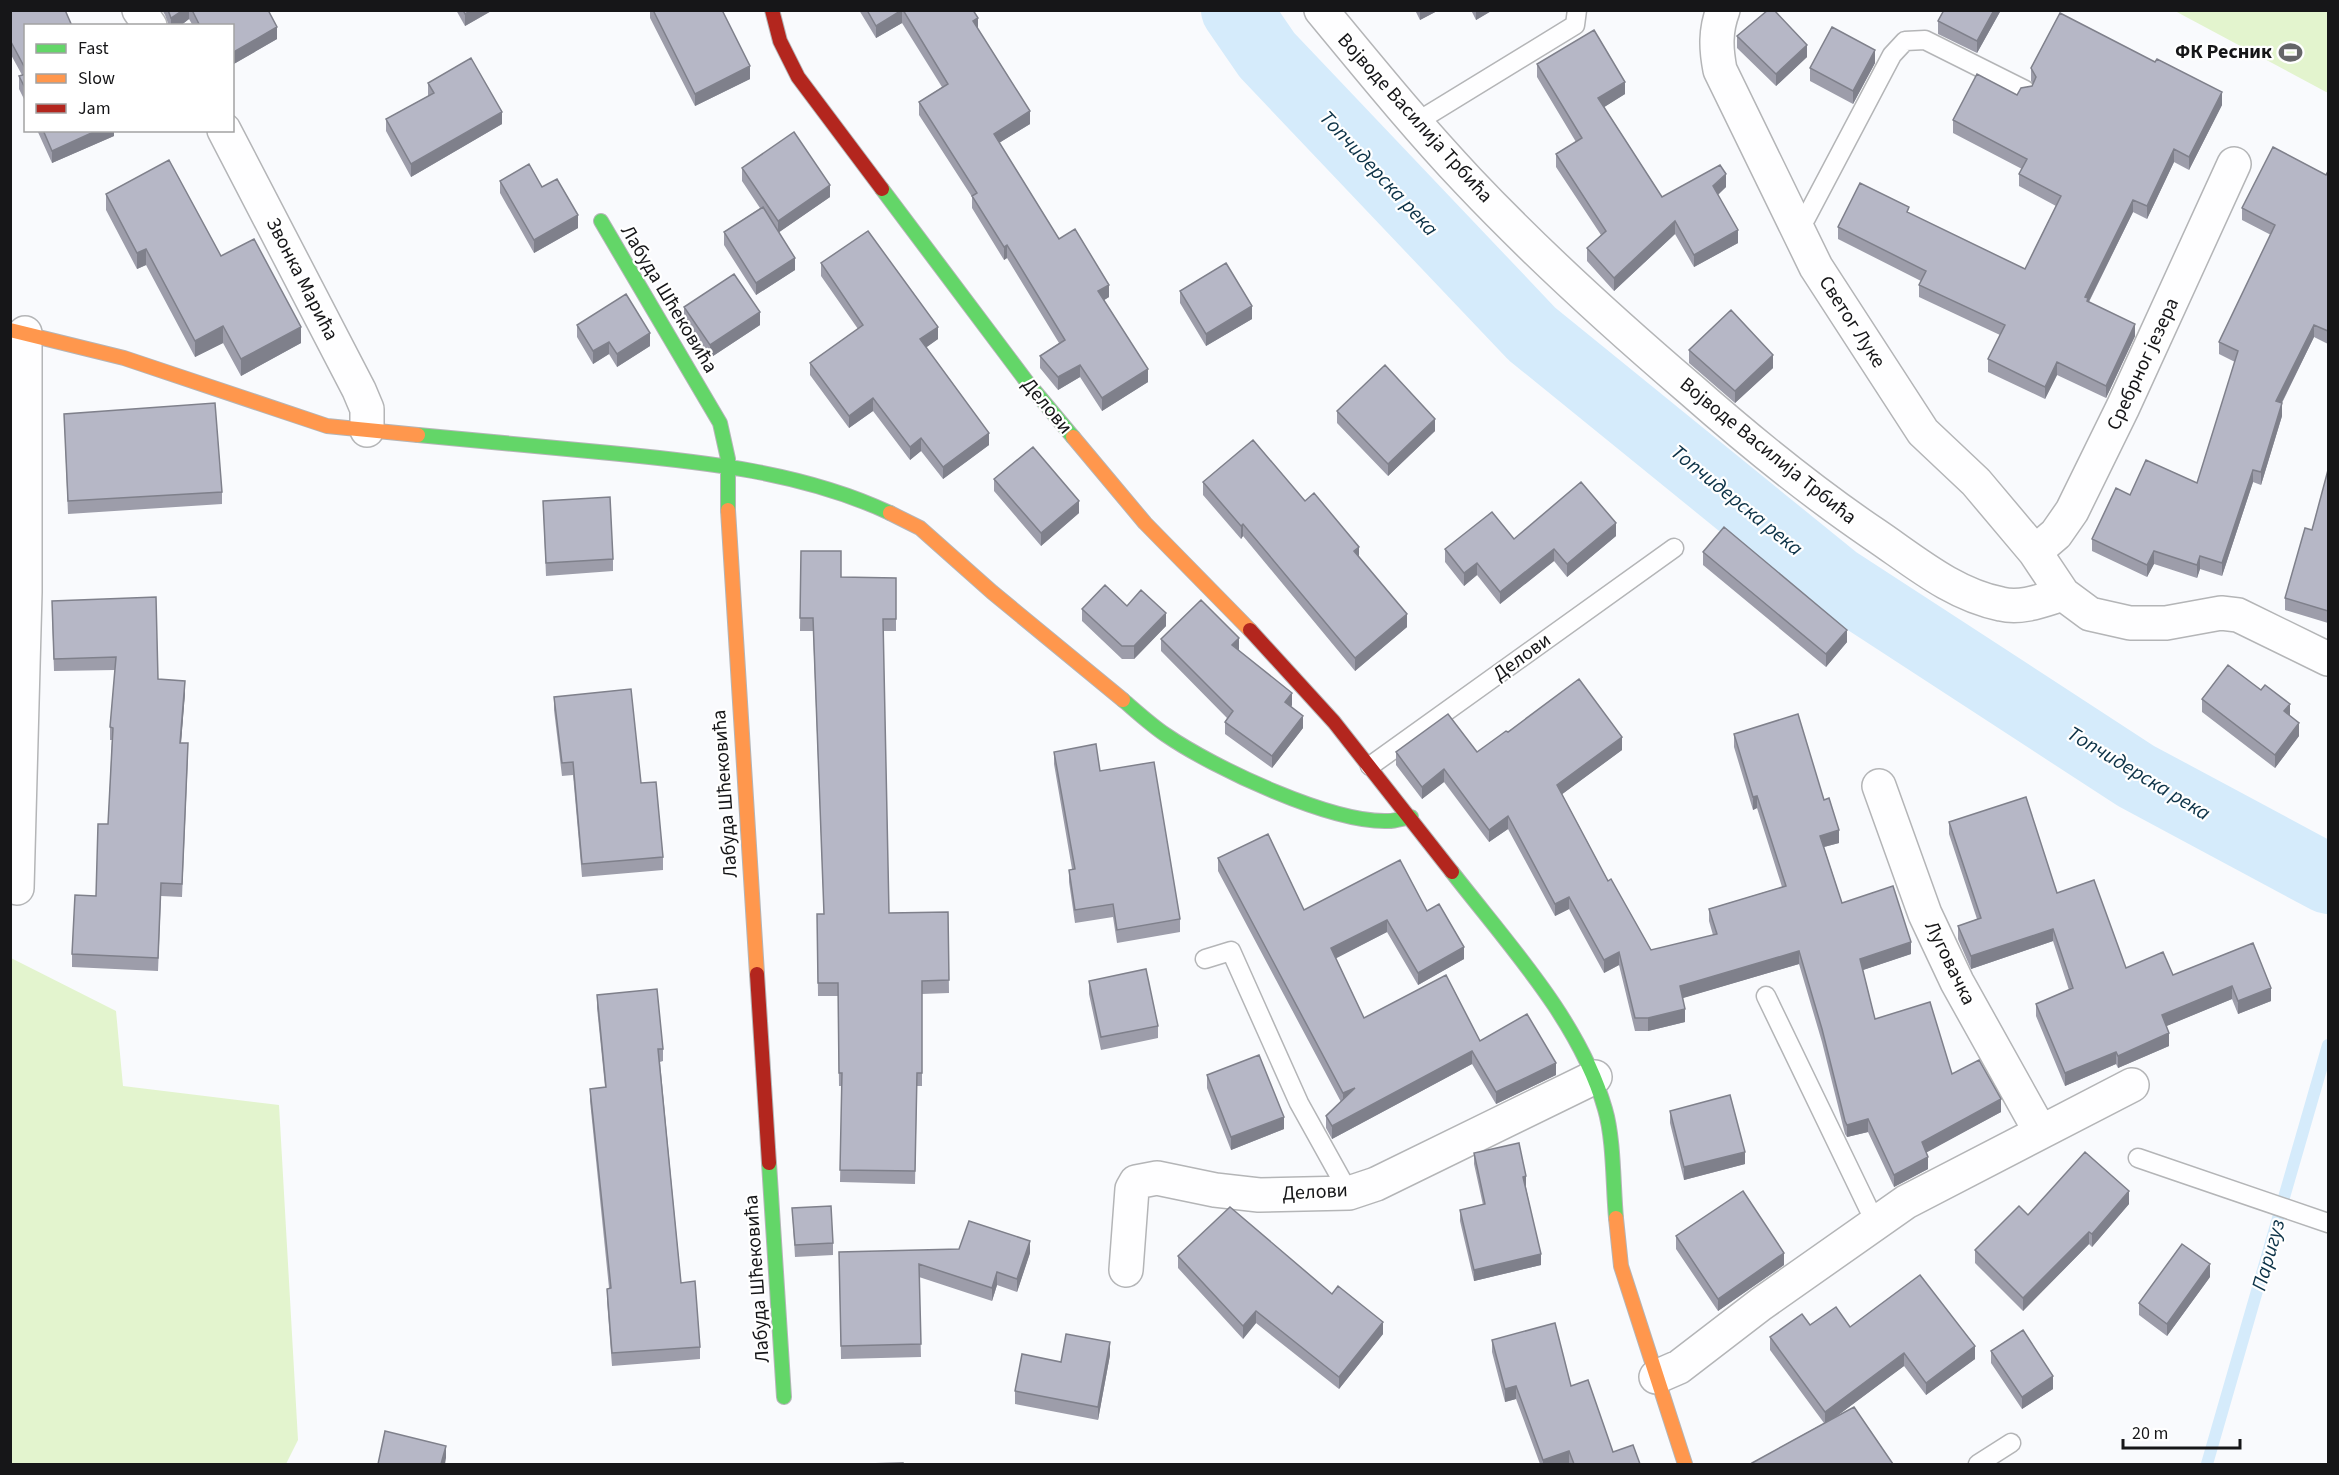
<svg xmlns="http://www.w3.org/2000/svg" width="2339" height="1475" font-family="'Source Sans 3',sans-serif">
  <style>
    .green { fill: #e3f4ce }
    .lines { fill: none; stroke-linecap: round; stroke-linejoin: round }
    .stream { stroke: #d5ebfb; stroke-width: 12 }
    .river { stroke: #d5ebfb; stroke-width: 70 }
    .lane-casing { stroke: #b4b5b7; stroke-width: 21 }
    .street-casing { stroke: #b4b5b7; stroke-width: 36 }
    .fast-casing { stroke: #b4b5b7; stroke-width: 16 }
    .slow-casing { stroke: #b4b5b7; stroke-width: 16 }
    .jam-casing { stroke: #b4b5b7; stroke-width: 16 }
    .lane { stroke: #fefeff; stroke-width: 18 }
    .street { stroke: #fefeff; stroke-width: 33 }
    .fast { stroke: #63d668; stroke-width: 14 }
    .slow { stroke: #ff974d; stroke-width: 14 }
    .jam { stroke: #b3261e; stroke-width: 14 }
    .wall { fill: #9d9daa }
    .shaded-wall { fill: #7f808b }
    .building { fill: #b6b7c6; stroke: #7f808b; stroke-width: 1.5 }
    .labels { text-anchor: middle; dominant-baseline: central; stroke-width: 4.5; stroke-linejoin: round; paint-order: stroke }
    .poi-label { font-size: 20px; font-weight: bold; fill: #161618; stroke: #fff; text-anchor: end }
    .street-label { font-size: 20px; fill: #161618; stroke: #fff }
    .water-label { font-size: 21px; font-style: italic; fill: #0c3247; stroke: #fff }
  </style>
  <rect width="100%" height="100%" fill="#f9fafd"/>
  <path class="green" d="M2175,11H2328V93Z
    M11,958L116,1011L123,1086L279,1105L298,1440L286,1464H11Z"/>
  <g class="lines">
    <path class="stream" d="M2207,1464L2328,1045"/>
    <path class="river" d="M1236,10L1267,55L1532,334L1835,580L2136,776L2328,879"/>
    <defs>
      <path id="lane" d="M1415,123L1575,25L1577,10
        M1797,225L1806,218L1892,55L1905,41L1925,40L2025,90
        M1370,766L1674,548
        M1205,959L1231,951L1299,1103L1349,1193
        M1766,996L1875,1222
        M2138,1158L2328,1223
        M1978,1464L2011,1443"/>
      <path id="street" d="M139,10L150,26
        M1321,10C1369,68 1416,126 1468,181C1537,254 1613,323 1689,388C1748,440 1809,490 1874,534C1914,561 1952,594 2001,604C2022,609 2043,600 2063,594
        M1723,10C1715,31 1716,49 1720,70L1816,267L1923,432L1976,482L2035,552L2063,594L2090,614L2130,623H2166L2221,613L2238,615L2328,659
        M224,130L359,390L367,409V430
        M2035,552L2056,534L2072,511L2123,407L2234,164
        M1879,786L1925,914L1957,982L2040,1131
        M17,888L25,592V333
        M1126,1270L1132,1189L1136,1182L1157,1178L1215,1190L1259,1195L1349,1193L1376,1184L1595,1077
        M1656,1377L1679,1367L1761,1304L1906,1202L2132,1085"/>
      <path id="fast" d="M882,189L1027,382L1073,437
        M601,221L720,423L728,459V510
        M418,435C482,441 546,447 610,453C704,462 803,472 890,513
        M1123,700C1137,712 1151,725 1166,735C1214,768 1331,823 1388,821C1396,821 1404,818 1411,817
        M1452,872C1507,943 1580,1021 1605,1109C1614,1139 1613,1186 1616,1218
        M769,1163L784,1397"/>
      <path id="slow" d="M10,330L124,358L327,426L418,435
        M1073,437L1145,523L1250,630
        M728,510L757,974
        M890,513L920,528L992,592L1123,700
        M1616,1218L1621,1266L1685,1464"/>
      <path id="jam" d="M772,10L780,41L798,77L882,189
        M1250,630L1334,722L1452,872
        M757,974L769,1163"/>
    </defs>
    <use href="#lane" class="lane-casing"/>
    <use href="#street" class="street-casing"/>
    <use href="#fast" class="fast-casing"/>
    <use href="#slow" class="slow-casing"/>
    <use href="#jam" class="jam-casing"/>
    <use href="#lane" class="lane"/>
    <use href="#street" class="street"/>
    <use href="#fast" class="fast"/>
    <use href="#slow" class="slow"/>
    <use href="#jam" class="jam"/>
  </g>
  <path class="wall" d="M10,10L26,26V103L19,89V76L22,75L10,53Z
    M162,10H268L277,39L232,65V26H193L189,19L180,26H169L165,15Z
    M456,10H493L465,26Z
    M650,10H722L750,79L695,106L650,18Z
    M859,10H973L978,30L1030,124L999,143L1059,239L1109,297L1104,300L1148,382L1102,411L1080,377L1058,390L1040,368V356L1059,343L1007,258L1004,260L972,208V197L919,115V102L942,87L902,23L876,38Z
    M1415,10H1439L1420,20Z
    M1471,10H1493L1476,20Z
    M1944,10H2001L1977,53L1938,34V21Z
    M1737,36L1807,57L1776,86L1737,48Z
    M1875,63L1853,104L1810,81V68Z
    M1537,64L1625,94L1604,107L1662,197L1726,187L1718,195L1738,243L1694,267L1675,234L1614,291L1587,261V248L1601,235L1556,167V154L1576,142L1537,77Z
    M2031,68L2222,105L2189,170L2174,162L2147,219L2133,212L2089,302L2135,336L2106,398L2057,375L2045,399L1988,372V359L2000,335L1919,297V285L1921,281L1838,239V227L1909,214L2025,269L2056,206L2019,186V174L2022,169L1953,133V120L2017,95L2032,86L2033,84L2031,81Z
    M428,83L502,124L411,177L386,131V119L428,96Z
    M37,130H114V136L52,163Z
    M742,168L830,197L779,232L795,270L756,295L724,245V232L760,208L742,181Z
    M2328,171V344L2314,337L2282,403V416L2261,485L2253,482L2222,576L2200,569L2197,578L2154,564L2147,577L2092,551V539L2130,495L2197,483L2235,362L2219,354V342L2271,235L2242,220V208L2326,175Z
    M500,181L542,187L578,228L534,253L500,193Z
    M106,194L221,256L301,343L241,376L223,343L195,357L146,265L137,269L106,210Z
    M821,263L938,339L926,347L989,445L943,479L921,451L910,460L873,411L849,428L810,375V363L858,329L821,276Z
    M1180,291L1252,319L1206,346L1180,303Z
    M684,307L760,325L710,358L684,319Z
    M577,325L650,346L617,367L609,354L593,364L577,337Z
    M1689,350L1773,368L1735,403L1689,363Z
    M1337,411L1435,431L1388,476L1337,423Z
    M64,414L222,492V504L68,514Z
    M2328,470V623L2285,610V598L2312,530Z
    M994,479L1079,513L1041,546L994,491Z
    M1203,482L1305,501L1359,557L1407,627L1355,671L1243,536L1241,539L1203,495Z
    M543,501L613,559V571L546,576Z
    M1616,536L1567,577L1554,561L1500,604L1477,575L1464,586L1445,562V549L1514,539Z
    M801,551L841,577L896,578V631H883L889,913L948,912L949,993L922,994V1086H917L915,1184L840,1182L842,1086H839L838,996H818L817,914H824L813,631H800Z
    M1703,552L1847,642L1826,667L1703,565Z
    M1127,606L1166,626L1134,659H1122L1082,621V609Z
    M52,613L158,679L185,693L181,743L188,756L182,897L161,896L158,971L72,967V954L96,896L108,824L112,740H110V727L115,670L54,671Z
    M1161,639L1239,651L1292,705L1291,707L1303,728L1272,768L1225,734V722L1227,718L1161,651Z
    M554,697L641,783L663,857V870L582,877L573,775L562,776L554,710Z
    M2202,699L2299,736L2275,768L2202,712Z
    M1508,732L1622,750L1562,794L1608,881L1651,950L1713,935L1709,921V909L1782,887L1757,808L1753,810L1734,747V734L1824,800L1839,843L1824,847L1842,903L1911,954L1863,970L1875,1019L1952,1074L2001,1112L1926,1152L1928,1169L1894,1187L1868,1132L1847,1137L1845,1134L1822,1042L1799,964L1682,998L1685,1022L1648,1031H1635L1619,965L1604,973L1569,909L1555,916L1508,829L1489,842L1444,782L1422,799L1396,765V752H1477Z
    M1054,752L1100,771L1180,919V932L1117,943L1113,917L1075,923L1069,882V870L1072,869L1054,764Z
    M1949,822L2057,893L2126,968L2173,975L2253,943L2271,1001L2238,1014L2232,999L2166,1026L2169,1046L2118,1068L2116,1064L2065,1086L2036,1016V1004L2069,990L2053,941L1971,969L1958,939V926L1977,919L1949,834Z
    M1218,858L1304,910L1427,911L1464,959L1418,985L1387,932L1335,958L1364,1018L1480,1041L1556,1075L1496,1104L1472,1064L1332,1139L1326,1128V1116L1341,1102L1218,871Z
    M1089,981L1158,1026V1038L1101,1050L1089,994Z
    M597,995L663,1049V1061L660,1062L681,1283L700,1347V1359L612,1366L607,1301V1289L609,1288L590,1101V1089L605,1087L597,1008Z
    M1207,1075L1284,1129L1231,1150L1207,1088Z
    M1670,1111L1745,1164L1684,1180L1670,1123Z
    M1474,1153L1526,1187L1541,1265L1474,1281L1460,1221V1210L1483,1205L1474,1164Z
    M2129,1204L2092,1247L2089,1244L2023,1311L1975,1263V1250L2028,1215Z
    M792,1208L833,1243V1255L795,1257Z
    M1676,1236L1784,1265L1718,1311L1676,1249Z
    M839,1252L1030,1253L1017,1292L997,1285L992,1301L919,1277L921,1357L841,1359Z
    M1178,1256L1332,1294L1383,1334L1339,1389L1256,1323L1243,1339L1178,1268Z
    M2210,1277L2167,1336L2139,1315V1303Z
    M1810,1325L1850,1327L1975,1359L1926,1395L1904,1366L1834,1418L1893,1464H1752V1463L1824,1423L1770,1350V1337Z
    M1492,1340L1571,1386L1613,1452L1640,1464H1569V1463L1566,1464H1540L1516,1399L1505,1402L1492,1352Z
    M1991,1351L2053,1389L2022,1409L1991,1363Z
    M1110,1355L1098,1420L1015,1404V1391L1061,1362Z"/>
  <path class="shaded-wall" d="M183,10H189V19L180,26H171V18Z
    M471,10H493L465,26V14Z
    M902,10V23L876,38V26Z
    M1420,10H1439L1420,20Z
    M1476,10H1493L1476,20Z
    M1994,10H2001L1977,53V41Z
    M978,18V31L973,21Z
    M277,27V39L232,65V53Z
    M1807,45V57L1776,86V74Z
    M1875,50V63L1853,104V91Z
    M750,66V79L695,106V94Z
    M1625,82V94L1598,111V98Z
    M2222,92V105L2189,170V157Z
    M1030,111V124L994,146V134Z
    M502,112V124L411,177V164Z
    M98,130H114V136L52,163V151Z
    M2174,149V162L2147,219V206Z
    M1726,174V187L1713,199V186Z
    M830,185V197L778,233V221Z
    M2133,200V212L2088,303L2085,297Z
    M578,215V228L534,253V240Z
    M1675,221V234L1614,291V278Z
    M1738,230V243L1694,267V255Z
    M1007,245V258L1004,260V247Z
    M146,249V265L137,269V253Z
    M795,258V270L756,295V283Z
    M1109,285V297L1098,304V291Z
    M1252,306V319L1206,346V334Z
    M760,312V325L710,358V345Z
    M2135,324V336L2106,398V386Z
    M2314,325V337L2276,414V401Z
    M223,326V343L195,357V341Z
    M301,327V343L241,376V359Z
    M938,327V339L920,352V339Z
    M650,333V346L617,367V354Z
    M609,342V354L593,364V351Z
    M1773,355V368L1735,403V391Z
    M2057,362V375L2045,399V387Z
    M1080,365V377L1058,390V377Z
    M1148,369V382L1102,411V398Z
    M873,398V411L849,428V416Z
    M2282,403V416L2261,485V472Z
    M1435,419V431L1388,476V464Z
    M989,433V445L943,479V467Z
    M921,438V451L910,460V447Z
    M2253,470V482L2222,576V563Z
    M1079,501V513L1041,546V533Z
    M1616,523V536L1567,577V564Z
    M1243,524V536L1241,539V526Z
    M1359,547V559L1354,551Z
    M1554,549V561L1500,604V592Z
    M2154,551V564L2147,577V565Z
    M2200,556V569L2197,578V565Z
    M1477,563V575L1464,586V573Z
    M1166,613V626L1134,659V646Z
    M1407,614V627L1355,671V658Z
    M1847,630V642L1826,667V654Z
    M1239,638V651L1232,645Z
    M185,681V693L180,755V743Z
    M1292,693V705L1285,715V702Z
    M2290,704V717L2284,711Z
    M1303,716V728L1272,768V756Z
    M2299,723V736L2275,768V755Z
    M1622,737V750L1557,798V785Z
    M1444,769V782L1422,799V787Z
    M1757,796V808L1753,810V797Z
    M1508,816V829L1489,842V830Z
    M1839,830V843L1820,848V836Z
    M1569,897V909L1555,916V904Z
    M1387,920V932L1331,961V948Z
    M2053,929V941L1971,969V956Z
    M1911,942V954L1860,971V959Z
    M1464,947V959L1418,985V973Z
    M1799,951V964L1680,999V986Z
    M1619,952V965L1604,973V960Z
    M2232,986V999L2162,1028V1015Z
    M2271,988V1001L2238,1014V1001Z
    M1685,1009V1022L1648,1031V1018Z
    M2169,1033V1046L2118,1068V1056Z
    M1472,1051V1064L1332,1139V1126Z
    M2116,1052V1064L2065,1086V1073Z
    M1556,1063V1075L1496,1104V1092Z
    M1355,1088L1343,1106V1093Z
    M2001,1099V1112L1922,1155V1142Z
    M1284,1117V1129L1231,1150V1137Z
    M1868,1119V1132L1847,1137V1125Z
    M1745,1152V1164L1684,1180V1167Z
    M1928,1157V1169L1894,1187V1175Z
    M1526,1176V1187L1523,1188V1177Z
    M2129,1191V1204L2092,1247V1234Z
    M2089,1232V1244L2023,1311V1298Z
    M1030,1241V1253L1017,1292V1279Z
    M1784,1253V1265L1718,1311V1299Z
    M1541,1254V1265L1474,1281V1270Z
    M2210,1264V1277L2167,1336V1324Z
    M997,1272V1285L992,1301V1288Z
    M1256,1311V1323L1243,1339V1326Z
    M1383,1322V1334L1339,1389V1377Z
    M1110,1342V1355L1098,1420V1407Z
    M1975,1346V1359L1926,1395V1383Z
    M1904,1353V1366L1825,1425V1412Z
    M2053,1376V1389L2022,1409V1397Z
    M1516,1386V1399L1505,1402V1389Z
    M446,1446V1458L445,1464H441Z
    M1569,1451V1463L1566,1464H1543V1460Z"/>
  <path class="building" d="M10,10H65L72,26H26V70L10,40Z
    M168,10H183L171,18Z
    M192,10H268L277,27L232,53V26H200Z
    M463,10H471L465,14Z
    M653,10H722L750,66L695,94Z
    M867,10H902L876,26Z
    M903,10H973L978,18L973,21L1030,111L994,134L1059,239L1075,229L1109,285L1098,291L1148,369L1102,398L1080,365L1058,377L1040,356L1065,340L1007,245L1004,247L972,196L977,193L919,102L948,84Z
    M1768,10H1774L1807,45L1776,74L1737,36Z
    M1944,10H1994L1977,41L1938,21Z
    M2060,13L2155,62L2157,59L2222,92L2189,157L2174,149L2147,206L2133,200L2085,297L2088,298L2087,301L2135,324L2106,386L2057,362L2045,387L1988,359L2005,325L1919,285L1926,271L1838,227L1860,183L1909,207L1907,212L2025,269L2061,196L2019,174L2027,159L1953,120L1977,74L2017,95L2021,88L2032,86L2036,77L2031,68Z
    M1832,27L1875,50L1853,91L1810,68Z
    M1594,30L1625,82L1598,98L1662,197L1720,165L1726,174L1713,186L1738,230L1694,255L1675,221L1614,278L1587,248L1606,231L1556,154L1582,138L1537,64Z
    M471,58L502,112L411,164L386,119L434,93L428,83Z
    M26,74V90L19,76Z
    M43,130H98L52,151Z
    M794,132L830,185L778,221L742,168Z
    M2273,147L2326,175L2328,171V331L2314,325L2276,401L2282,403L2261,472L2253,470L2222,563L2200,556L2197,565L2154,551L2147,565L2092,539L2116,488L2130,495L2146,460L2197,483L2238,351L2219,342L2275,225L2242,208Z
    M169,160L221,256L254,239L301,327L241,359L223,326L195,341L146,249L137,253L106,194Z
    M529,164L542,187L557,179L578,215L534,240L500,181Z
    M763,207L795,258L756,283L724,232Z
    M868,231L938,327L920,339L989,433L943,467L921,438L910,447L873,398L849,416L810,363L863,325L821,263Z
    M1226,263L1252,306L1206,334L1180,291Z
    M734,274L760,312L710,345L684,307Z
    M626,294L650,333L617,354L609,342L593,351L577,325Z
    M1731,310L1773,355L1735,391L1689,350Z
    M1385,365L1435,419L1388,464L1337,411Z
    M215,403L222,492L68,501L64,414Z
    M1253,440L1305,501L1314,493L1359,547L1354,551L1407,614L1355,658L1243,524L1241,526L1203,482Z
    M1033,447L1079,501L1041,533L994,479Z
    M2328,470V611L2285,598L2305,528L2312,530Z
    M1581,482L1616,523L1567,564L1554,549L1500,592L1477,563L1464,573L1445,549L1492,512L1514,539Z
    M610,497L613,559L546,563L543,501Z
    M1724,527L1847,630L1826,654L1703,552Z
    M801,551H841V577L896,578V619H883L889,913L948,912L949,980L922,981V1073H917L915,1171L840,1170L842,1073H839L838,983H818L817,914H824L813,618H800Z
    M1105,585L1127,606L1141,590L1166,613L1134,646H1122L1082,609Z
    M156,597L158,679L185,681L180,743H188L182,884L161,883L158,958L72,954L75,895L96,896L98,824H108L113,728L110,727L116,657L54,659L52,601Z
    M1201,600L1239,638L1232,645L1292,693L1285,702L1303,716L1272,756L1225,722L1233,711L1161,639Z
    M2228,665L2261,690L2265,685L2290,704L2284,711L2299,723L2275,755L2202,699Z
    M1579,679L1622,737L1557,785L1608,881L1611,879L1651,950L1717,934L1709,909L1786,886L1757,796L1753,797L1734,734L1798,714L1824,800L1829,798L1839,830L1820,836L1842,903L1893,886L1911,942L1860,959L1875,1019L1930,1002L1952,1074L1979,1060L2001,1099L1922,1142L1928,1157L1894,1175L1868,1119L1847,1125L1845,1121L1822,1029L1799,951L1680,986L1685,1009L1648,1018H1635L1619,952L1604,960L1569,897L1555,904L1508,816L1489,830L1444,769L1422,787L1396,752L1448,714L1477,752L1506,731L1508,732Z
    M631,689L641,783L656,782L663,857L582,864L573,762L562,763L554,697Z
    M1096,744L1100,771L1154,762L1180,919L1117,930L1113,904L1075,910L1069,870L1075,869L1054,752Z
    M2026,797L2057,893L2094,880L2126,968L2163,952L2173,975L2253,943L2271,988L2238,1001L2232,986L2162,1015L2169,1033L2118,1056L2116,1052L2065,1073L2036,1004L2073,988L2053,929L1971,956L1958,926L1981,918L1949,822Z
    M1268,834L1304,910L1400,860L1427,911L1439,904L1464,947L1418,973L1387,920L1331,948L1364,1018L1446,975L1480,1041L1527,1014L1556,1063L1496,1092L1472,1051L1332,1126L1326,1116L1355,1088L1343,1093L1218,858Z
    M1146,969L1158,1026L1101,1037L1089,981Z
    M657,989L663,1049H658L681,1283L695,1281L700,1347L612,1353L607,1289L611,1288L590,1089L606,1087L597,995Z
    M1259,1055L1284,1117L1231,1137L1207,1075Z
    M1730,1095L1745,1152L1684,1167L1670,1111Z
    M1519,1143L1526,1176L1523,1177L1541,1254L1474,1270L1460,1210L1485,1204L1474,1153Z
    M2085,1152L2129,1191L2092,1234L2089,1232L2023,1298L1975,1250L2019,1206L2028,1215Z
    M1743,1191L1784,1253L1718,1299L1676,1236Z
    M831,1206L833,1243L795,1245L792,1208Z
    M1230,1207L1332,1294L1338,1286L1383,1322L1339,1377L1256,1311L1243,1326L1178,1256Z
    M969,1221L1030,1241L1017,1279L997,1272L992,1288L919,1264L921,1344L841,1346L839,1252L959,1249Z
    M2182,1244L2210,1264L2167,1324L2139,1303Z
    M1920,1275L1975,1346L1926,1383L1904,1353L1825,1412L1770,1337L1802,1314L1810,1325L1836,1307L1850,1327Z
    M1555,1323L1571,1386L1588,1380L1613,1452L1633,1445L1640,1464H1574L1569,1451L1543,1460L1516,1386L1505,1389L1492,1340Z
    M2023,1330L2053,1376L2022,1397L1991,1351Z
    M1066,1334L1110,1342L1098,1407L1015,1391L1022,1354L1061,1362Z
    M1854,1407L1893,1464H1753L1752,1463Z
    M385,1431L446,1446L441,1464H378Z
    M903,1463V1464H866Z"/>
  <defs>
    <symbol id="stadium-bare" viewBox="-9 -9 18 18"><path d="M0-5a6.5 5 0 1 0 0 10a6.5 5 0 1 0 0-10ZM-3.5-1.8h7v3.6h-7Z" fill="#656668" stroke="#fff" stroke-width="2.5" paint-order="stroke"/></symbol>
  </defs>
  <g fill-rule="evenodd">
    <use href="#stadium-bare" x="2274" y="36" width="33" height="33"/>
  </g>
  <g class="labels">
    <g class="poi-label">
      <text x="2272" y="52">ФК Ресник</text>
    </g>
    <g class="street-label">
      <text transform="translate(1415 118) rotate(48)">Војводе Василија Трбића</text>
      <text transform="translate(302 279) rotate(63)">Звонка Марића</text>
      <text transform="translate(669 299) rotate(59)">Лабуда Шћековића</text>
      <text transform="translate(1852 322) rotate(57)">Светог Луке</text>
      <text transform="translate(2143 364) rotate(-65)">Сребрног језера</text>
      <text transform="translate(1047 406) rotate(50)">Делови</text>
      <text transform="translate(1768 451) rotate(39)">Војводе Василија Трбића</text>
      <text transform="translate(1522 657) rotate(-36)">Делови</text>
      <text transform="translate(725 794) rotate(-94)">Лабуда Шћековића</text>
      <text transform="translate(1950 963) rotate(64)">Луговачка</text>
      <text transform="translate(1315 1192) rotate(-3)">Делови</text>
      <text transform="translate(757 1279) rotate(-94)">Лабуда Шћековића</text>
    </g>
    <g class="water-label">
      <text transform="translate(1379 173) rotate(47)">Топчидерска река</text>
      <text transform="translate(1737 500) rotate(39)">Топчидерска река</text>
      <text transform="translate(2139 773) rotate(31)">Топчидерска река</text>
      <text transform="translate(2268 1255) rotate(-74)">Паригуз</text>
    </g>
  </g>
  <rect width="2339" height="1475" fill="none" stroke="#161618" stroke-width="24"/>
  <rect x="24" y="24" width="210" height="108" fill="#ffffff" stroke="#a2a2a3" stroke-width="1.5"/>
  <rect x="36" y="44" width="30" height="9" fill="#63d668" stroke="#a2a2a3" stroke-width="1.5"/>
  <text x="78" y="54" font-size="18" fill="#161618">Fast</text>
  <rect x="36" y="74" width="30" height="9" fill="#ff974d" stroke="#a2a2a3" stroke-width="1.5"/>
  <text x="78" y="84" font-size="18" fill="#161618">Slow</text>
  <rect x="36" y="104" width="30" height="9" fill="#b3261e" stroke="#a2a2a3" stroke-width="1.5"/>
  <text x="78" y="114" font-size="18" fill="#161618">Jam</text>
  <path d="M2123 1439v9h117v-9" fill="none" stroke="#161618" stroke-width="3"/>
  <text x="2132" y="1439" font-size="18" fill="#161618" stroke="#ffffff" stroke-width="4.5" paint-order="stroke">20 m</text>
</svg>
